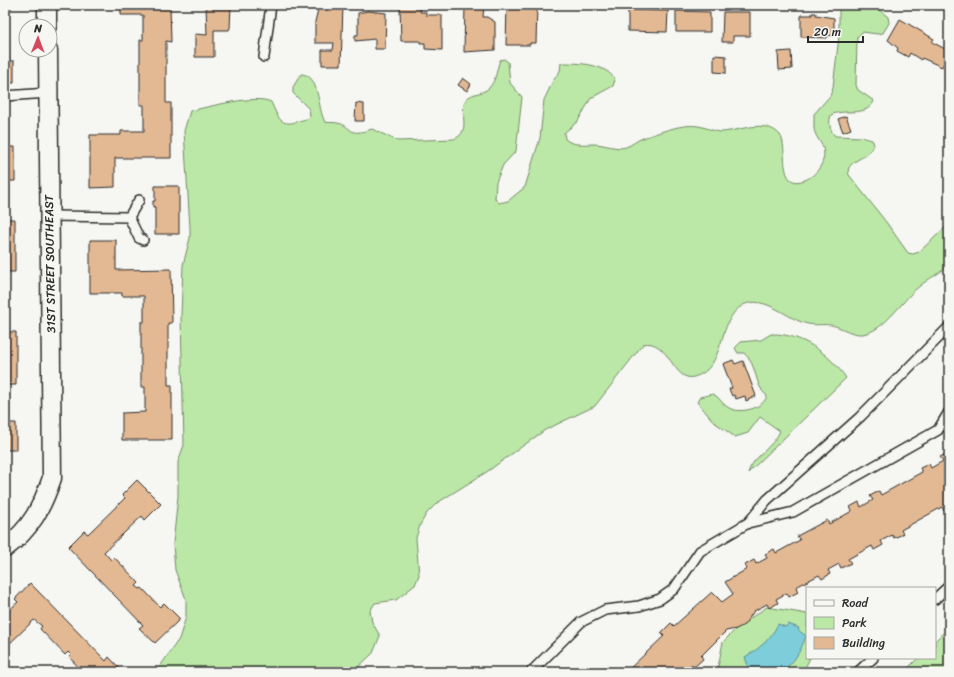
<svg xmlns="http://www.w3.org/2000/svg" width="954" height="677" font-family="Sriracha,sans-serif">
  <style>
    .green { fill: #bbe8a6; stroke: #738a68 }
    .water { fill: #7ecddb; stroke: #5d8c95 }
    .building { fill: #e3b993; stroke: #2b2b2b }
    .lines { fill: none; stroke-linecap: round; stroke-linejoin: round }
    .service-casing { stroke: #2b2b2b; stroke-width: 12 }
    .minor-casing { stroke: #2b2b2b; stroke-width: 21 }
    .service { stroke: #f6f6f2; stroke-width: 9 }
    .minor { stroke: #f6f6f2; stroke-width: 18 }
    .labels { text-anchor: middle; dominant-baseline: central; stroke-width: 3; stroke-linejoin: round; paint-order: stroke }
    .street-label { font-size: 12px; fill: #2b2b2b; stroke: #f6f6f2 }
  </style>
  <rect width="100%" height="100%" fill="#f6f6f2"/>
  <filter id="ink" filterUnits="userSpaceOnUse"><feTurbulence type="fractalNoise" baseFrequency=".025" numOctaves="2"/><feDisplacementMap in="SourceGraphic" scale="8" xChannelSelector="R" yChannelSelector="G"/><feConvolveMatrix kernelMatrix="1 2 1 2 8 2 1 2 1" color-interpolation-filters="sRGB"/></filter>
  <g filter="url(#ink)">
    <path class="green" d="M839,5H873L888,17L889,23L883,33L878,34L862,32L857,37L856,85L858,90L874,101C867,118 843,108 831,115C828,123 830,130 835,136L861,137L872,140L874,144C867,161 844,160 849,175L886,222L908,253L913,254L919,252L949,224V265L946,268C936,275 925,281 916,289C902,302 885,328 867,333C856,337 845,329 835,326C827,323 817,326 808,324C788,320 765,294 743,305C716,320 727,368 694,377C673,383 669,338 643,344L595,406L545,430L488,471L437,503L427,513L420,525L416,538L419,575L415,585L396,600L375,603L370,611L372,622L380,636L373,653L353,672H154L161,665L179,639L186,617V599L175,570L173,544L178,496V462L184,445L181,316L183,265L190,238V228L184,131L190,111C208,107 255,94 271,102C278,117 280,128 299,121C304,119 308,120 310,116L309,109L293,93V87L301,74C320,74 317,108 325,122C329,123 333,122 337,123C355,126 345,138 372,129L398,141L454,139C470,133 461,117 464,104C467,92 482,95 489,88C497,79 496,70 500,60L504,59L508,62L510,83L522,97L516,151L503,165L496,182L495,199L499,203L508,201L525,187L540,138L544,100L553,81L560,71L561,63C578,63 606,63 615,80L613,86L591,98L578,121L564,133L565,139C573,146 583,144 594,144C604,144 618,150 626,147C632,145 637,140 643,138C658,133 682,123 698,126C706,127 714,132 722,132C740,131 765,118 780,135C789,146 776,191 805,180C817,175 827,161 823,148C821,142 815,136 814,129C814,124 814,119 814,114L830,96L833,87L839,36Z
      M771,334C801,333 830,354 846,378L748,473C752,457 773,448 780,431L760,417L748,433L735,437L714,422L697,402L700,397L713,394C720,397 722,405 729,408C740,414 763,409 767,396C754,386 758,365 744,353H738L735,348L741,342L761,340Z
      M767,607L807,614V658H810L803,672H717L723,642L740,625Z
      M949,627V672H904L918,658H935V641Z"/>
    <path class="water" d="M778,624L786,627L788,624L799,628L798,630L806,636C801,649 793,669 776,672C768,674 758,672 750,672L745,657C760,648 770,640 778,624Z"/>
    <path class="building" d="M5,5H12V8H8V14L9,61H14V83H5Z
      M121,5H170L171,42L166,41V103H171V158H115V187L90,188V135H121V131H144V105H140V40H143V15H121Z
      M206,5H231L230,28L229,30H214V57H195V34L207,35Z
      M319,5H343L341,65H322V50H333L334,43H315V22Z
      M465,5H484L483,17H487L495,22V50L464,52Z
      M510,5H537L536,43H530V45H506L507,6Z
      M400,6H421L420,12H426V15H442V50L425,49V43H420V41H401Z
      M628,10L668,11L667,32L628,31Z
      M368,11L386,13L385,49H375V39L355,41V35H358V13Z
      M676,11L710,12V32H676Z
      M723,12H750V36H733V42H722Z
      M812,13H816V15L834,18V36L828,35L827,38L801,37V15H812Z
      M900,19L934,39L932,42L947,50L946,52L949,55L942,67L922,58L921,60L910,53L908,57L897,51L898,48L888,40Z
      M791,51L792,69L779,70L778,52Z
      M714,55L726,56V73L714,72Z
      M463,78L471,84L467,91L458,85Z
      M356,103L364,104V121H355Z
      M846,116L851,129L843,132L838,119Z
      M5,147H15V181H5Z
      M155,186H179V234H155V207H153V201H155Z
      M5,219H15V272H5Z
      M90,240H116V270L171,269L172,323H168V385H172V440H122V413L145,412V387H141V322H144V296H122V293H90Z
      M5,332H16V385H5Z
      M733,360L735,364L743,361L756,396L746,401L745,396L736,399L734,395L732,396L729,389L732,388L723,364Z
      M5,423H16V450H5Z
      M949,452V509L944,511L942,507L901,530L903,534L894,538L892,535L881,541L883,545L874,550L872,546L848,559L851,563L841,568L839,564L828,570L830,574L822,579L819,575L796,587L798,592L789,597L787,593L776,599L778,603L769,608L767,604L754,611L744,625L736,629L726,631L701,656L703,659L694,667L692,664L684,672H626L664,636L661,633L671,623L674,626L712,592L722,602L733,594L725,582L747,569L745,565L754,560L756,564L767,558L765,554L774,549L776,553L800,540L797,536L827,520L829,524L852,511L850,507L859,502L861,507L873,500L870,496L879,491L881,495L922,472L920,468L929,464L931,468L943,461L940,457Z
      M137,480L161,504L145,520L142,516L104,552L111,560L114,557L139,583L136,586L140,589L142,588L160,607L164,603L180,619L155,643L139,628L143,625L68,547L84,531L88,534L125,498L122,495Z
      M30,583L106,661L109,657L123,672H83L69,657L71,655L68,652L65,655L40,629L42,626L34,620L5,648V614L18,602L15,599Z"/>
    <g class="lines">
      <defs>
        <path id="service" d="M264,57L271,5
          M5,96L48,93
          M50,216L129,217L139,200
          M129,217L139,238L143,240
          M748,523L793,512L938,430L949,412
          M935,599L949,586
          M531,672L581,622L605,610L639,606L660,599L674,589L700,551L748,523L767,500L860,417L949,327
          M858,672L873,658"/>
        <path id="minor" d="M47,5V26
          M5,548C31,529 42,507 52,478L48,50"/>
      </defs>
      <use href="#service" class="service-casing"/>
      <use href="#minor" class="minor-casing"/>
      <use href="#service" class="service"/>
      <use href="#minor" class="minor"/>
    </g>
  </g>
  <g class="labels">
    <g class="street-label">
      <text transform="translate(50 264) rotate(-91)">31ST STREET SOUTHEAST</text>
    </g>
  </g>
  <rect width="954" height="677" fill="none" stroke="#f6f6f2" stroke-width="20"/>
  <rect x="10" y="10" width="934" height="657" fill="none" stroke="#2b2b2b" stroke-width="1.5" filter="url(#ink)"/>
  <rect x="806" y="587" width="130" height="72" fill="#f6f6f2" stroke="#a5a5a2"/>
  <rect x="814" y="600" width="20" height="6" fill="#f6f6f2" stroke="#a5a5a2"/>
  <text x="842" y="607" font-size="12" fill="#2b2b2b">Road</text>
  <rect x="814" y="617" width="20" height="12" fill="#bbe8a6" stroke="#a5a5a2"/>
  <text x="842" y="627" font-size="12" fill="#2b2b2b">Park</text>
  <rect x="814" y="637" width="20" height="12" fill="#e3b993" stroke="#a5a5a2"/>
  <text x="842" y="647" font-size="12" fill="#2b2b2b">Building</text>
  <g transform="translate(38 38) rotate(1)"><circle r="19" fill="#f6f6f2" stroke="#a5a5a2"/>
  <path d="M0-3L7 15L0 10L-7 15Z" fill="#d1495b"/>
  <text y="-6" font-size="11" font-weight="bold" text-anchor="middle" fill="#2b2b2b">N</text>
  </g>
  <path d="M808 36v6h55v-6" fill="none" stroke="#2b2b2b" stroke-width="2"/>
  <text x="814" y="36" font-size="12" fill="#2b2b2b" stroke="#f6f6f2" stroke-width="3" paint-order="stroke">20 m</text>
</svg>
